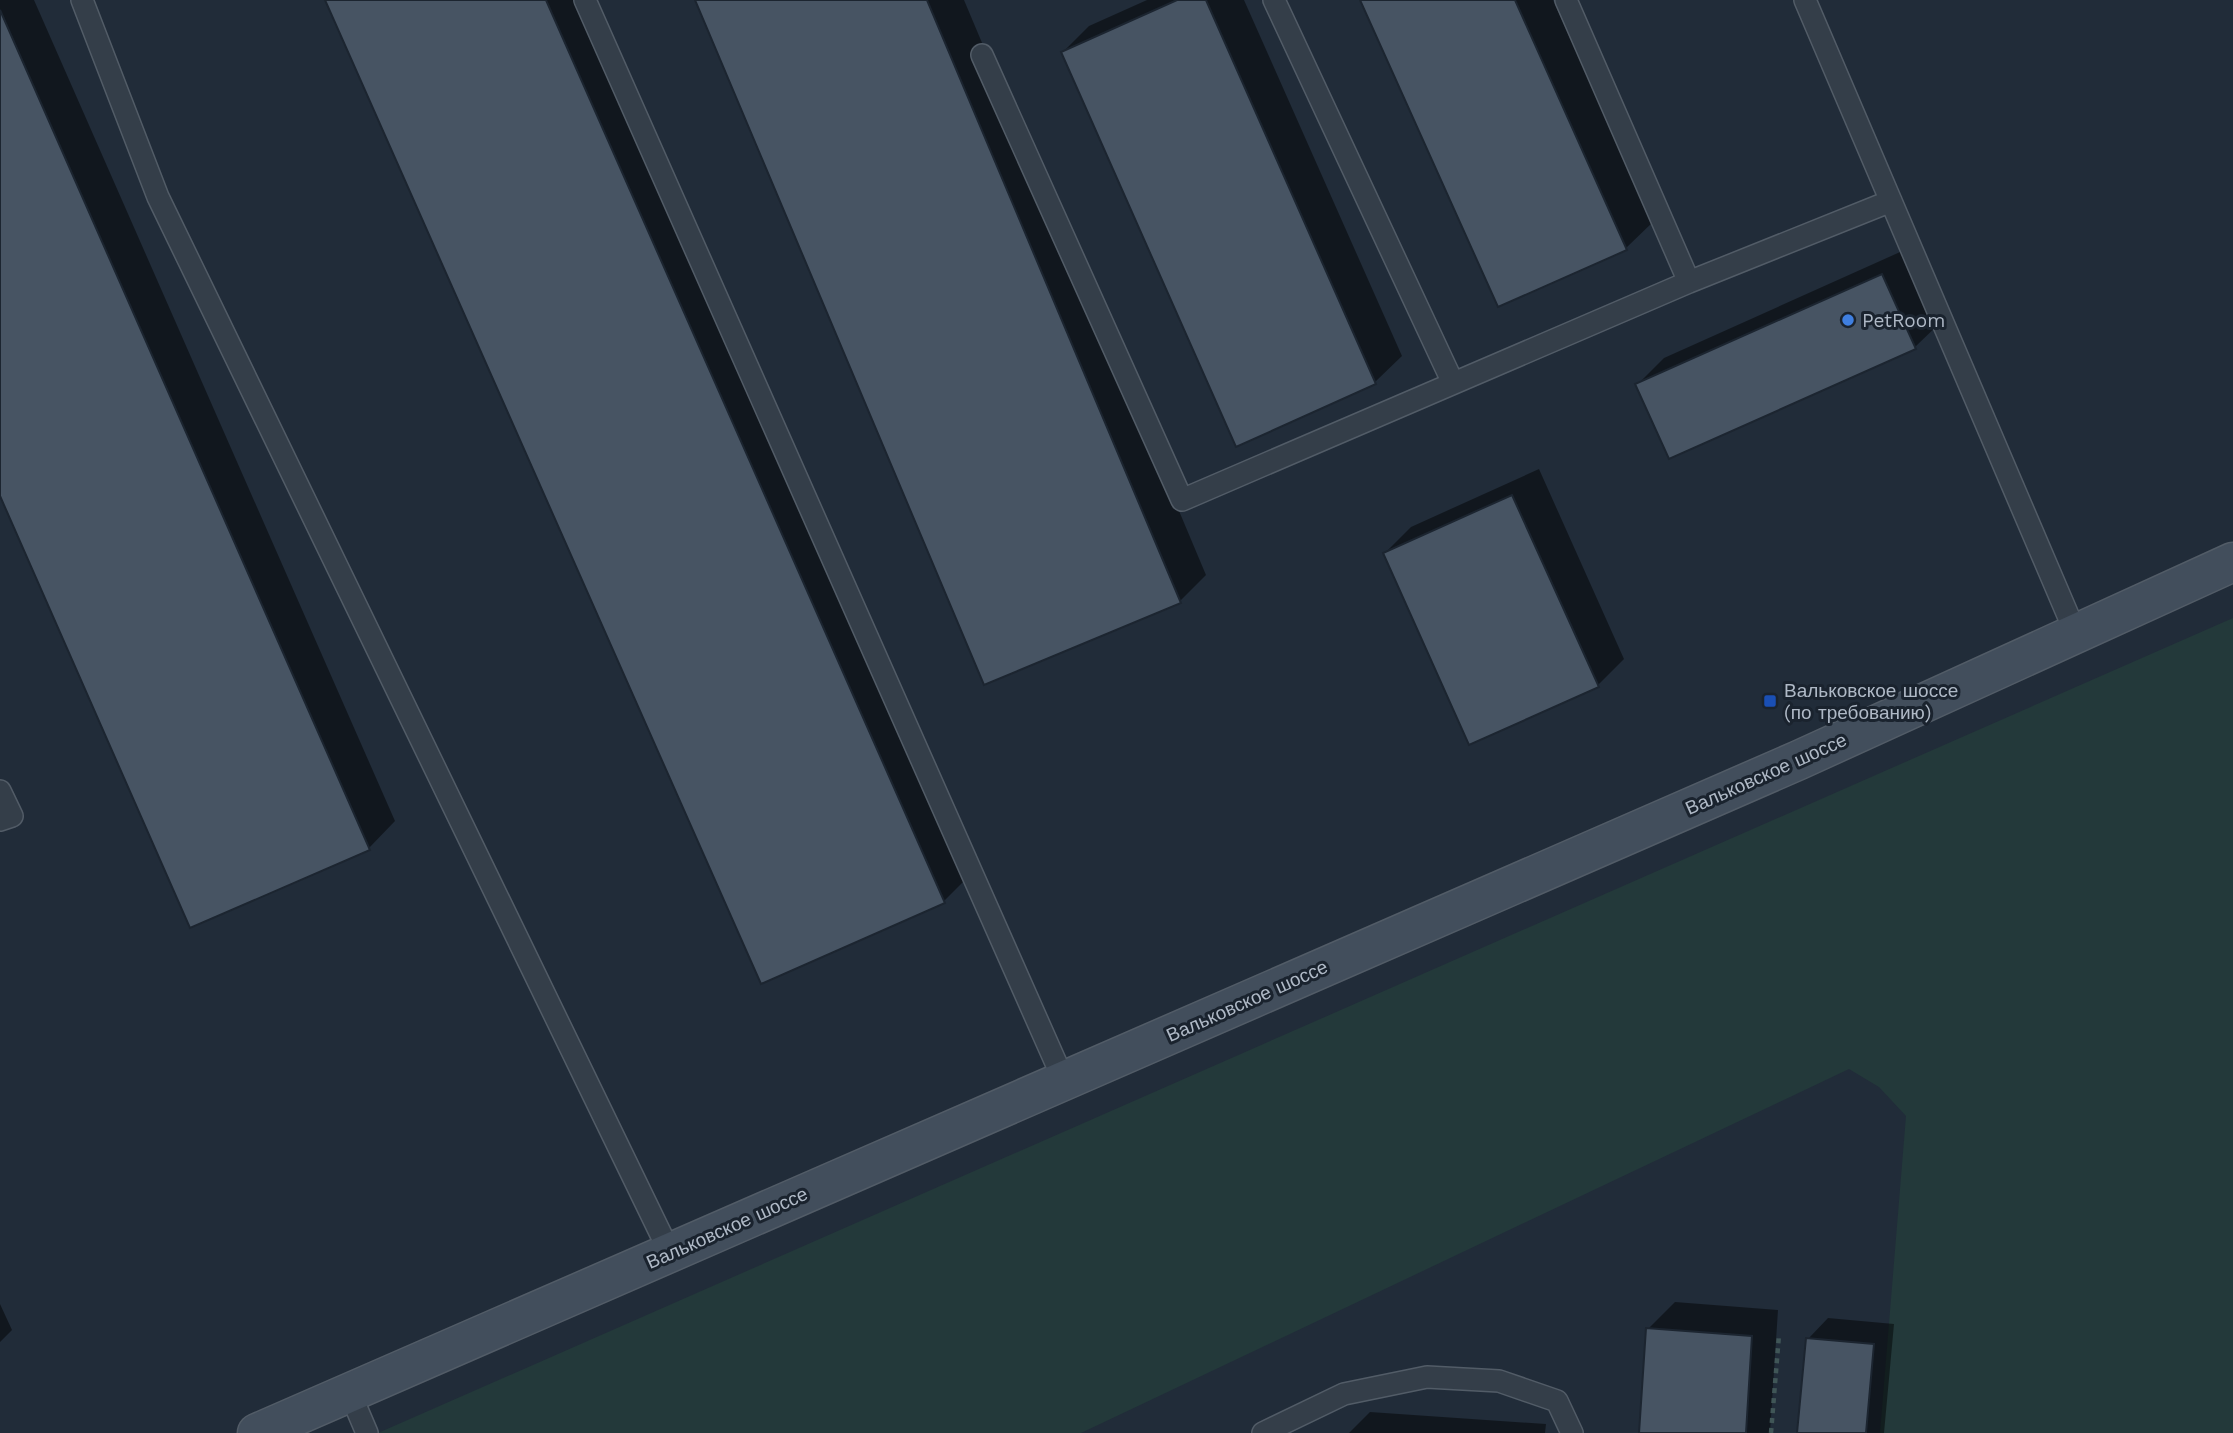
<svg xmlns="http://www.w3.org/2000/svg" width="2233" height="1433" font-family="'Work Sans',sans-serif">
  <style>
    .green { fill: #23393a }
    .shadow { fill: #0007 }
    .building { fill: #475463; stroke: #1c2530; stroke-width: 2 }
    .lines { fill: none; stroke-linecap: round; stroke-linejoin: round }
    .service-casing { stroke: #525c67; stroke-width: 24 }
    .secondary-casing { stroke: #525c67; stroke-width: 41 }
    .path { stroke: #405657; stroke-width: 4.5; stroke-dasharray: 5 5; stroke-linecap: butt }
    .service { stroke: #343e49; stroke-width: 21 }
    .secondary { stroke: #424e5c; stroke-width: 38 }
    .shop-dot { fill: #3f7fe0; stroke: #1a232e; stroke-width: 2.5 }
    .transit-dot { fill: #1a4fb4; stroke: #1a232e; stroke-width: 2.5 }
    .labels { text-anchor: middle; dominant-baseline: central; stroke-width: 6; stroke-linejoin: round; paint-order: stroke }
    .poi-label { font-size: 19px; fill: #afb9c6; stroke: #1a232e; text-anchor: start }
    .street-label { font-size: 19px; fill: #afb9c6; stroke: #1a232e }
  </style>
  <rect width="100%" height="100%" fill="#212c39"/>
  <path class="green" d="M2233,618V1433H1880L1906,1116L1879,1087L1849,1069L1081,1433H378Z"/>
  <path class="shadow" d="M0,0H34L395,821L369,848L0,492Z
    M327,0H584L971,874L944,901L762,982Z
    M697,0H964L1206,575L1180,601Z
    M1147,0H1244L1402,356L1375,382L1237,444L1063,52L1089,26Z
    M1362,0H1553L1653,222L1626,248Z
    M1909,248L1942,321L1915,347L1637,385L1664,358Z
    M1539,469L1624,659L1598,685L1385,553L1411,527Z
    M1675,1302L1778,1310L1770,1433H1641L1648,1329Z
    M0,1304L12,1330L0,1342Z
    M1828,1318L1894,1324L1884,1433H1799L1808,1339Z
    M1370,1412L1546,1424L1545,1433H1349Z"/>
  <path class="building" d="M325,0H546L945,903L761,984Z
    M695,0H927L1181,603L984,685Z
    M1177,0H1206L1376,384L1236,447L1061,52Z
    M1360,0H1515L1627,250L1498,307Z
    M0,10L370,850L190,928L0,496Z
    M1882,274L1916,349L1669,459L1635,384Z
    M1512,495L1599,687L1469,745L1383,553Z
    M1646,1328L1752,1336L1746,1433H1639Z
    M1806,1338L1874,1344L1866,1433H1797Z"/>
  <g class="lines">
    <defs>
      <path id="service" d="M82,0L158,197L670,1253
        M585,0L1064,1081
        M1274,0L1453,383
        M1566,0L1689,282L1891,201
        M1805,0L2076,634
        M982,55L1182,500L1689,282
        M0,791L12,816L0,820
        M350,1393L367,1433
        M1263,1433L1344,1394L1427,1377L1499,1381L1557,1401L1572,1433"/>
      <path id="secondary" d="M257,1433L1799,760L2233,562"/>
    </defs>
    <use href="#service" class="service-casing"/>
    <use href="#secondary" class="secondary-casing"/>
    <path class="path" d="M1771,1433L1779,1335"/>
    <use href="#service" class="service"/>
    <use href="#secondary" class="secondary"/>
  </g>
  <circle class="shop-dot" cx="1848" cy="320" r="7"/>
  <rect class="transit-dot" x="1763" y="694" width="14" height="14" rx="3.5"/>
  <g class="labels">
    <g class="poi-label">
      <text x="1862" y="320">PetRoom</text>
      <text x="1784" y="690">Вальковское шоссе<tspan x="1784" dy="22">(по требованию)</tspan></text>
    </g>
    <g class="street-label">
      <text transform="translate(1766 774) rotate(-24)">Вальковское шоссе</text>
      <text transform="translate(1247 1001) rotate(-24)">Вальковское шоссе</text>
      <text transform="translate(727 1228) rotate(-24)">Вальковское шоссе</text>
    </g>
  </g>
</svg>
